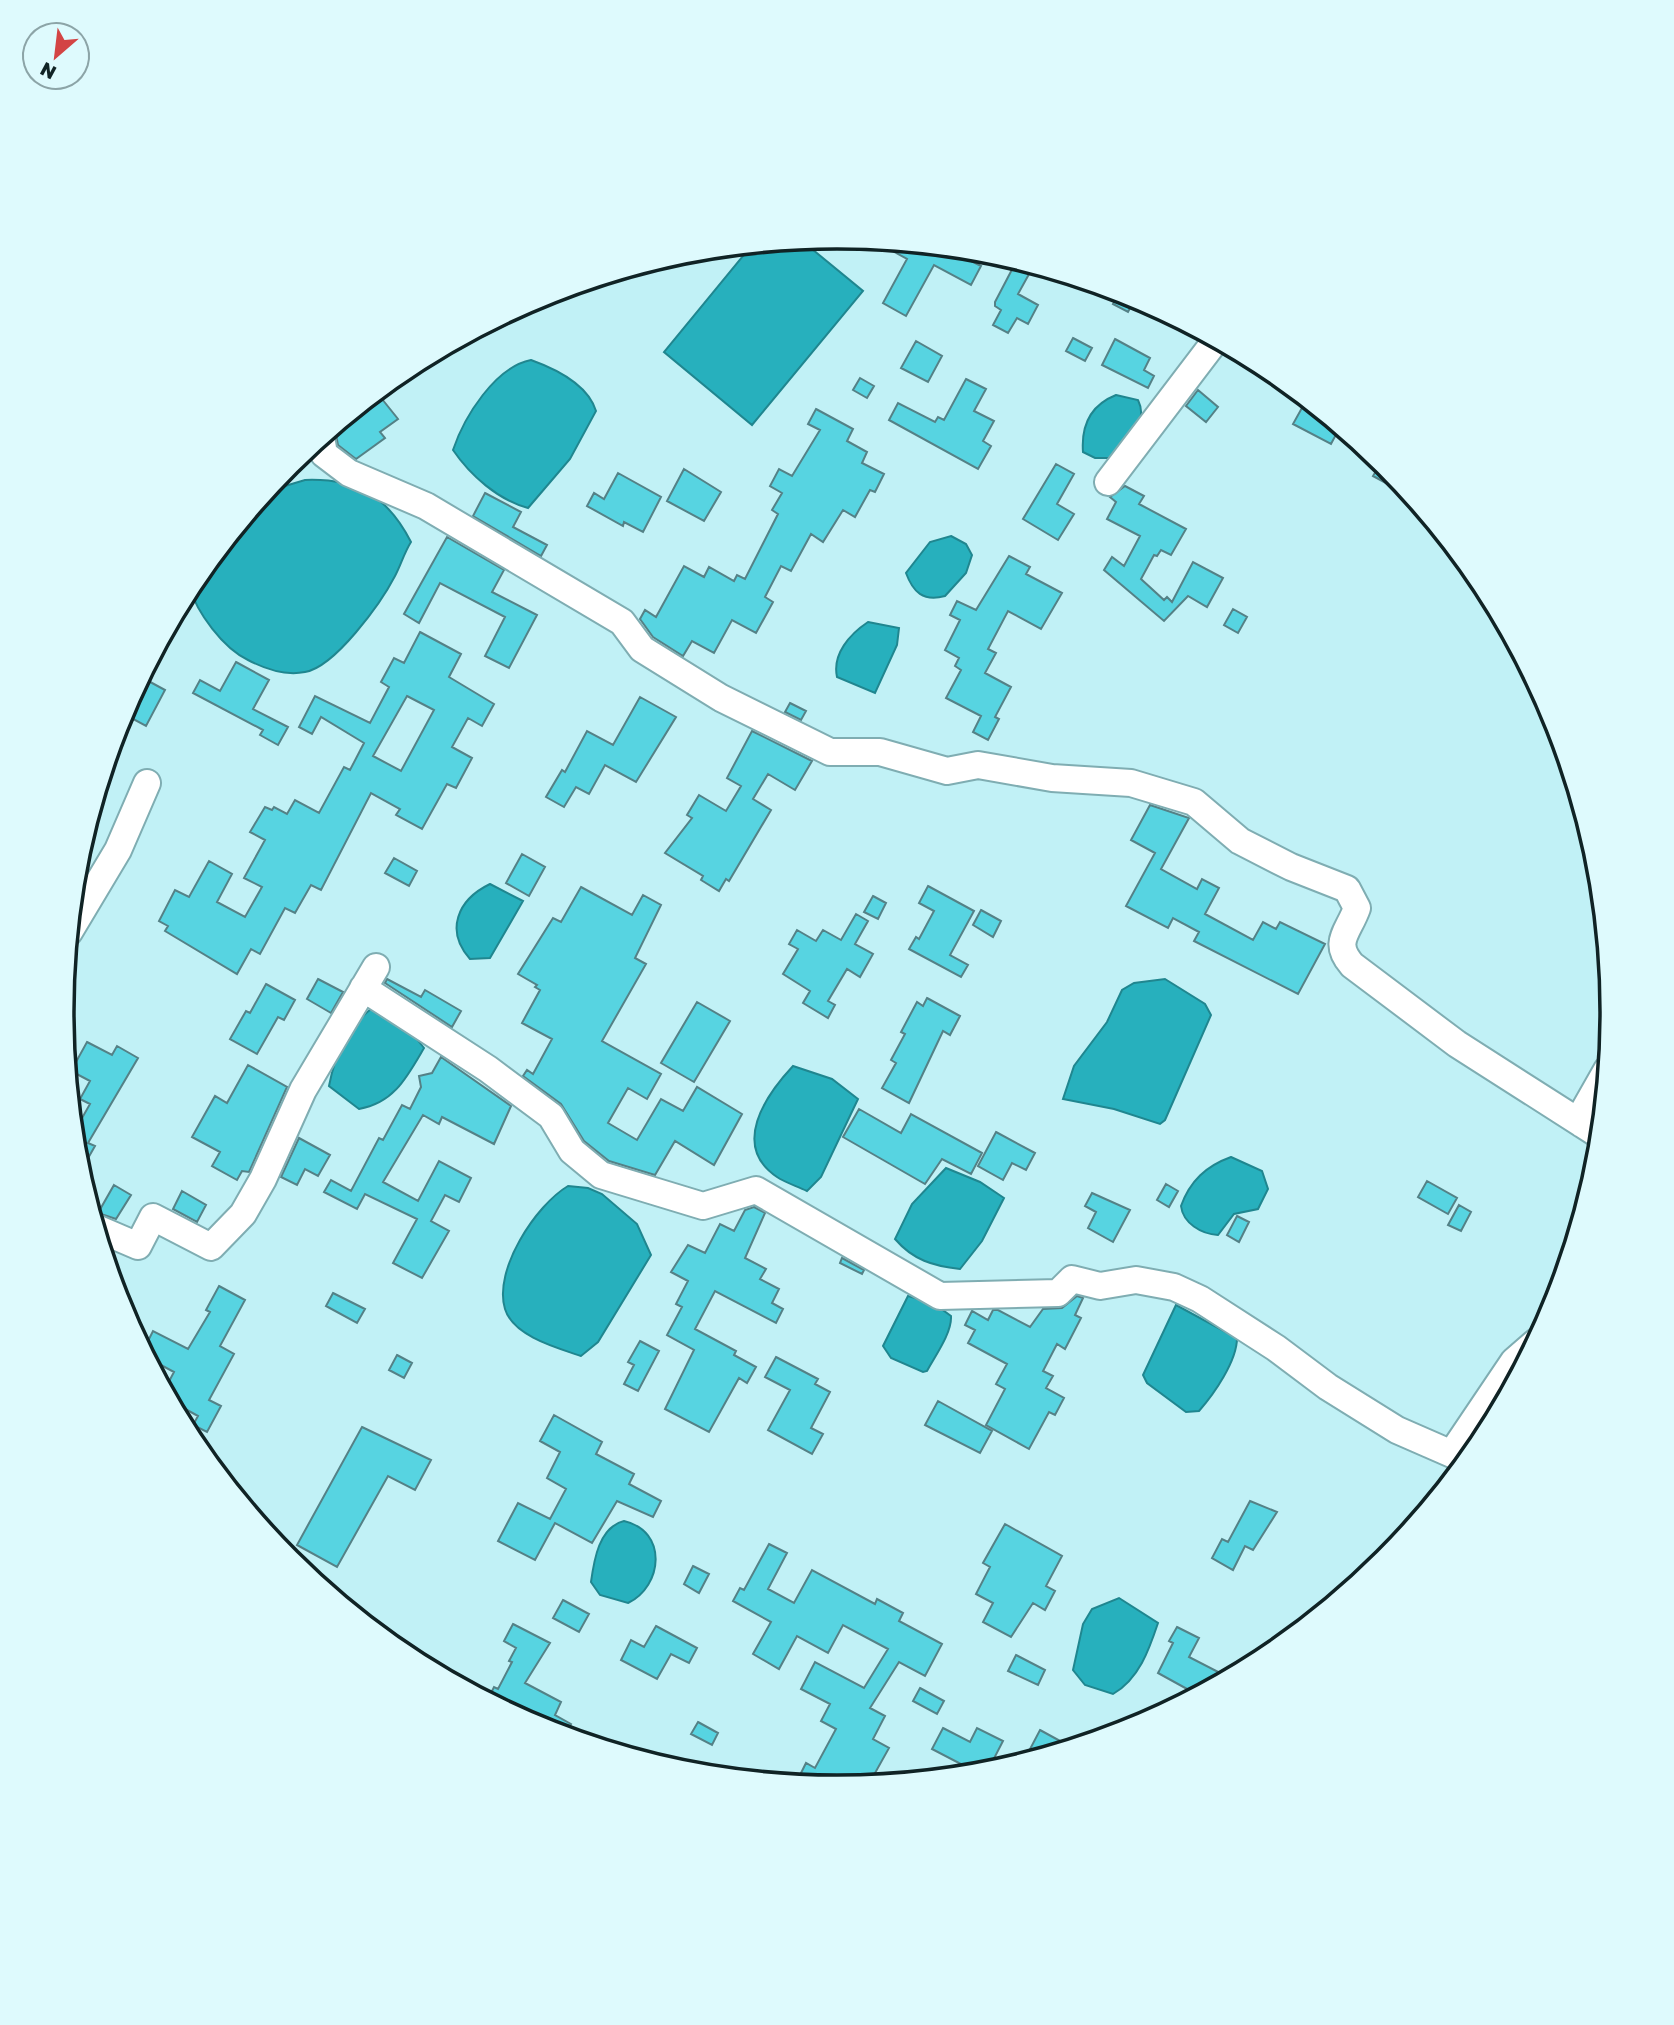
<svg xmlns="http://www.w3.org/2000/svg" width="1674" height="2025" font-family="'Golos Text',sans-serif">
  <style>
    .water { fill: #27b0bd; stroke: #20868f; stroke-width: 2 }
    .building { fill: #57d4e1; stroke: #548186; stroke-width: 2; fill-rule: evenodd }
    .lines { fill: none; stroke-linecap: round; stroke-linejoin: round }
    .minor-casing { stroke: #7fadb2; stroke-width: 30 }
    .minor { stroke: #fff; stroke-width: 26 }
    .rim { fill: none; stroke: #102325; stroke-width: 3.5 }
  </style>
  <rect width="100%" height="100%" fill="#c1f1f6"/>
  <path class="water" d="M801,240L863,291L752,425L664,352L752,245Z
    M531,360C556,369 588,385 596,411L570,459L528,508C498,500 470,475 453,450C464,417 495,367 531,360Z
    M1116,395L1138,400C1150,424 1125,442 1109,458H1095L1083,452C1081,425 1091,405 1116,395Z
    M305,480C358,478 388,497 411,542C404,553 401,565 395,576C381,603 335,667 305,672C285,676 265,669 248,660C223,648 197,613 189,586L257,503L285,486Z
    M951,536L966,544L972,555L966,573L945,596C923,602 913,592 906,573L930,542Z
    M868,622L899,628L897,645L875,693L837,677C832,654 850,634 868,622Z
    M490,884L523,901L490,958L470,959C445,931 457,900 490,884Z
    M1165,979L1205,1004L1211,1015L1165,1120L1160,1124L1114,1109L1063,1099L1074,1066L1107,1022L1122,990L1134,983Z
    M371,1009L405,1024L424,1048C407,1077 394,1103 359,1109L329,1086C335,1055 346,1029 371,1009Z
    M793,1066L832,1079L858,1099L821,1177L807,1191C797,1186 786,1183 777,1177C731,1146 765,1096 793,1066Z
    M1231,1157L1262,1171L1268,1189L1258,1209L1234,1214L1218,1235C1201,1234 1183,1223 1181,1206C1190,1181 1206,1166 1231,1157Z
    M946,1168L980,1182L1004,1198L982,1241L960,1269C933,1266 913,1260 895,1239L912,1204Z
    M568,1186L588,1188L602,1194L637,1224L651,1255L598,1342L581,1356C557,1348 513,1336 505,1309C493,1270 536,1205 568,1186Z
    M908,1296L933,1303L951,1316C952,1333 935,1356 927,1371L923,1372L891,1358L883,1346Z
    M1176,1305L1237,1338C1237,1361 1214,1394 1199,1411L1186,1412L1147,1383L1143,1375Z
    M624,1521C668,1531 663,1586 628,1603L600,1595L591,1582C594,1560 599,1527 624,1521Z
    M1119,1598L1158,1623C1149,1650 1139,1679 1113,1694L1085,1685L1073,1670L1083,1624L1092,1609Z"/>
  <path class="building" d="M873,240L946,248L981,266L971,285L934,265L906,316L883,303L907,259Z
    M1017,260L1034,265L1018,294L1038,305L1028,324L1017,318L1008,333L993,325L1001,310L995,306V302Z
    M1120,292L1136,297L1128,312L1113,304Z
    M1073,338L1092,348L1085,361L1066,351Z
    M1115,339L1150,358L1144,370L1154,376L1148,388L1102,365Z
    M916,341L942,356L928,382L901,368Z
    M860,378L874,386L867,398L853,390Z
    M966,379L986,389L974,411L994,421L983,441L991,446L978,469L889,420L898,403L935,422L938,417L944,420Z
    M1198,390L1218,407L1206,422L1186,406Z
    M382,399L398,419L380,432L385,438L356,459L338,445L335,430L348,420L350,424Z
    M1310,402L1340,427L1331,444L1293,424L1303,406L1307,408Z
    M816,409L853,429L847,441L867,452L862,463L884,474L875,492L870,490L855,517L843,510L823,542L811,534L791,571L781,566L765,597L773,602L756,633L732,620L714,653L692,641L683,656L653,637L640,619L645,610L656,617L684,566L704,577L709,567L734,581L737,575L745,579L778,514L772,510L782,493L770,486L779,469L792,476L820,430L808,424Z
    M1382,461L1386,464L1412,497L1373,476Z
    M1056,464L1074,474L1057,504L1074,514L1058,540L1023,519Z
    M684,469L721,492L704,521L667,501Z
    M618,473L661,497L643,532L624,522L623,526L587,506L594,493L604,499Z
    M1125,486L1144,496L1139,504L1186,529L1171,555L1161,550L1157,556L1154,555L1141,579L1164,600L1167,597L1172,602L1193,562L1223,578L1207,607L1188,596L1164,621L1104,570L1112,557L1124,566L1140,536L1107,519L1116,502L1110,497Z
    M485,493L521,512L513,527L547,545L541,556L473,516Z
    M447,537L504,570L492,592L537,615L509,668L485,656L505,617L440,583L419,623L404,614Z
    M1009,556L1030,567L1026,574L1062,593L1041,629L1008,611L988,649L996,653L985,673L1011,687L995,717L999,719L988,740L973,732L981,716L946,698L961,670L955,666L959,658L945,650L960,620L950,615L957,601L976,610Z
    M1233,609L1247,617L1238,633L1224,625Z
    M420,632L461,654L449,677L494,704L482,726L468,718L452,747L472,758L456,788L447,784L422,829L396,815L400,809L371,793L321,890L311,885L295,913L285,908L260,954L251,949L237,974L165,931L168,926L159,921L175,890L189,897L209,861L232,874L217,902L245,917L262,887L244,878L265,840L250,832L265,807L272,810L274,807L287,814L295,800L319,813L344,767L350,770L364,743L321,717L312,734L299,727L315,696L370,723L389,687L381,682L394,658L404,663ZM407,696L434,710L401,771L373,756Z
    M236,662L269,680L253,709L288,727L278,745L260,735L263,730L193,693L200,680L220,691Z
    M141,677L165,690L146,726L122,713Z
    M640,697L676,717L636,782L605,765L589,794L576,787L564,807L546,797L562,770L565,772L587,731L613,745Z
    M790,703L806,711L801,720L785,712Z
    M752,731L812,761L795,790L768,774L753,799L771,810L729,881L726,879L719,891L701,880L703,876L665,853L692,818L687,815L699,795L726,811L741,786L727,778Z
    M1150,805L1189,818L1161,869L1197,889L1202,879L1219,888L1205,914L1253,940L1263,922L1276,929L1280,922L1325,944L1298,994L1194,941L1199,932L1173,918L1168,928L1126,906L1155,853L1131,840Z
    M522,854L545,867L529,896L506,883Z
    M394,858L417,871L409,886L385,873Z
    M928,886L974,911L950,955L968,965L961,977L909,949L916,937L919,939L934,911L919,903Z
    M581,887L632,915L643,895L661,905L635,958L646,964L602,1041L661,1074L647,1099L628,1088L608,1123L637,1140L661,1099L683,1111L697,1087L742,1114L714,1165L675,1141L655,1175L609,1161L584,1141L561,1104L523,1076L527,1070L533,1074L552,1039L522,1023L540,990L535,987L537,985L518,974L553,918L561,922Z
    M873,896L886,903L878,919L864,912Z
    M981,910L1001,921L993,937L973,925Z
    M856,914L868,921L855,944L873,954L860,977L847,969L828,1001L835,1005L828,1018L803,1003L810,991L783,974L798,949L789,944L797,930L816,941L823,930L841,940Z
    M318,979L343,992L331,1013L307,999Z
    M387,979L421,997L425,990L461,1011L452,1027L385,983Z
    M266,984L295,1000L284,1020L278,1017L257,1054L230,1039L246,1011L250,1013Z
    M927,998L960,1016L950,1035L943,1031L909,1103L882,1088L896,1063L891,1060L905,1034L901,1032L917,1002L923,1006Z
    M697,1002L730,1021L694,1082L661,1063Z
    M87,1042L112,1055L117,1046L138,1058L88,1143L95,1146L79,1174L73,1134L90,1104L80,1099L90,1081L71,1071Z
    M441,1057L511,1106L494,1144L442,1117L439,1124L423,1115L383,1182L418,1201L439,1161L471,1178L459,1202L445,1195L431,1221L449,1231L422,1278L393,1263L417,1219L365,1194L357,1209L324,1192L331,1180L351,1191L379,1138L383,1140L402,1105L410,1109L421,1087L419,1076L432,1073Z
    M248,1065L287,1087L249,1172L242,1171L237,1180L212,1166L220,1152L192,1137L215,1096L227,1103Z
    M859,1109L901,1133L911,1114L982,1153L971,1174L942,1159L925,1184L843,1137Z
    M996,1132L1035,1153L1026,1170L1012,1163L1003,1180L978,1166Z
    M299,1138L330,1155L318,1176L305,1169L297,1185L281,1177Z
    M1427,1181L1457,1198L1448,1214L1418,1197Z
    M1166,1184L1178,1191L1169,1207L1157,1200Z
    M114,1185L131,1195L116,1219L98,1213Z
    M182,1191L206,1205L197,1222L173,1209Z
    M1092,1193L1130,1210L1113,1242L1088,1228L1096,1212L1085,1206Z
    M1459,1205L1471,1212L1461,1231L1448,1225Z
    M754,1207L765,1213L745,1258L766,1269L760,1279L779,1289L772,1303L783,1309L776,1323L715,1291L695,1329L736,1351L734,1355L756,1367L747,1383L739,1378L709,1432L665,1409L694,1350L667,1335L682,1307L676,1304L688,1281L671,1272L688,1245L705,1253L720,1224L734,1231L745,1210Z
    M1237,1216L1249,1222L1239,1242L1227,1235Z
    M842,1258L864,1270L862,1274L840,1263Z
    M219,1286L245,1300L220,1346L234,1354L209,1400L221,1406L207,1432L193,1425L198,1416L169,1400L164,1391L174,1372L146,1357L143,1351L153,1331L188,1349L210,1312L206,1310Z
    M333,1293L365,1309L357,1323L326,1306Z
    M1077,1296L1083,1298L1075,1315L1081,1318L1065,1349L1057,1344L1043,1371L1053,1376L1046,1388L1064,1398L1055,1415L1049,1412L1029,1449L986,1425L1005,1389L996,1384L1007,1364L968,1343L975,1330L965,1325L972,1311L988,1320L993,1310H998L1030,1327L1043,1309L1062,1308Z
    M640,1341L659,1351L638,1391L624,1384L634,1365L628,1362Z
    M397,1355L412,1363L404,1378L389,1370Z
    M776,1357L818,1379L815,1384L830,1392L811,1428L823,1434L812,1454L768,1430L790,1390L765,1377Z
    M938,1401L992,1431L980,1453L925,1425Z
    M554,1415L602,1442L596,1454L634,1474L629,1484L661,1501L653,1517L617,1501L592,1543L555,1523L535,1560L498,1541L518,1503L550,1519L566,1489L547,1478L560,1452L540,1441Z
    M362,1427L431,1460L415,1490L388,1476L337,1567L297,1545Z
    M1250,1501L1277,1512L1253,1550L1245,1546L1233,1570L1212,1558L1222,1539L1228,1542Z
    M1005,1524L1062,1556L1046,1586L1055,1591L1045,1610L1033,1603L1011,1637L983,1622L993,1603L976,1594L990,1567L983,1563Z
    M769,1544L787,1553L768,1589L794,1603L812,1570L875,1604L877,1599L903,1613L899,1621L942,1644L925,1676L899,1662L870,1708L885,1716L873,1739L889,1748L875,1773L893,1783L837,1788L805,1785L807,1781L799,1777L806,1763L815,1768L836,1729L821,1721L830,1704L801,1689L815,1662L864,1688L888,1649L843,1625L828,1653L797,1636L779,1669L753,1654L771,1622L733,1601L740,1588L744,1590Z
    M693,1566L709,1574L699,1593L684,1584Z
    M563,1600L589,1614L579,1632L553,1618Z
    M513,1624L550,1643L525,1683L561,1702L555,1715L571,1724L564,1736L540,1729L487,1701L494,1687L498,1689L512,1662L509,1661L516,1648L504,1641Z
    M656,1626L697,1648L689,1663L671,1654L657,1679L621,1660L631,1640L644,1647Z
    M1177,1627L1199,1638L1189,1657L1230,1678L1198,1695L1158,1673L1173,1643L1169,1641Z
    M1016,1655L1045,1670L1038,1685L1008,1671Z
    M920,1688L944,1701L937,1714L913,1701Z
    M698,1722L718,1733L712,1745L691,1734Z
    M943,1728L970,1742L977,1728L1003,1741L986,1774H980L932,1749Z
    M1040,1730L1073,1748L1041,1757L1029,1751Z"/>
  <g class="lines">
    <defs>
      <path id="minor" d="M321,437L324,454L349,473L426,506L622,622L642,649L721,698L830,752H880L947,771L978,765L1052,778L1131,783L1194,802L1240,841L1291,867L1347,889L1357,908C1348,933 1332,942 1352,965L1457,1044L1601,1136
        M1108,482L1216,340
        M69,932L118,850L147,783
        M363,988L488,1069L551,1116L572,1151L601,1175L703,1206L756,1190L940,1296L1058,1293L1072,1279L1100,1286L1136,1280L1174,1287L1200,1299L1276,1348L1328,1387L1397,1430L1468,1461
        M1582,1124V1114L1607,1070
        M96,1228L138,1246L153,1217L211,1247L243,1214L263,1179L303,1090L376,967
        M1452,1453L1514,1361L1536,1342"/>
    </defs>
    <use href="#minor" class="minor-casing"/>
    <use href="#minor" class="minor"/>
  </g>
  <path d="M0 0H1674V2025H0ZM74 1012a763 763 0 1 1 1526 0a763 763 0 1 1-1526 0Z" fill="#defafd" fill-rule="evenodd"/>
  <path class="rim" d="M74 1012a763 763 0 1 1 1526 0a763 763 0 1 1-1526 0Z"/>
  <g transform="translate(56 56) rotate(208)"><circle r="33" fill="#defafd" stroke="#8ca4a7" stroke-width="2"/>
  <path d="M0-5L12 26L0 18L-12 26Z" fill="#d34444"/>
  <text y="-10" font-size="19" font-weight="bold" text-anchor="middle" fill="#102325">N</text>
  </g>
</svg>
